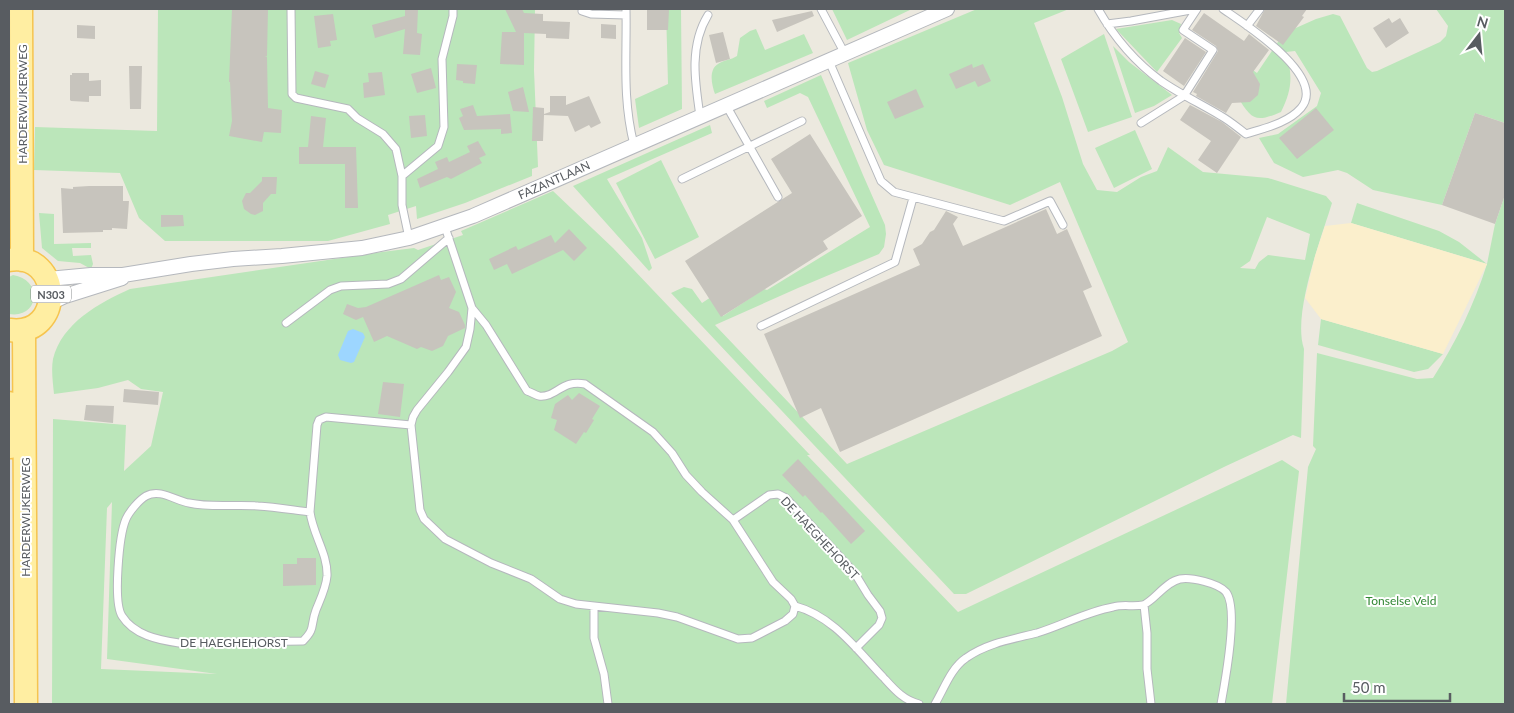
<svg xmlns="http://www.w3.org/2000/svg" width="1514" height="713" font-family="Lato,sans-serif">
  <style>
    .green { fill: #bbe6ba; fill-rule: evenodd }
    .sand { fill: #fbefcc }
    .water { fill: #9dd6ff }
    .building { fill: #c7c4bd }
    .lines { fill: none; stroke-linecap: round; stroke-linejoin: round }
    .service-casing { stroke: #b5b8bd; stroke-width: 9 }
    .minor-casing { stroke: #b5b8bd; stroke-width: 16 }
    .primary-casing { stroke: #f6c44f; stroke-width: 25 }
    .service { stroke: #fff; stroke-width: 7 }
    .minor { stroke: #fff; stroke-width: 14 }
    .primary { stroke: #ffeea2; stroke-width: 22 }
    .labels { text-anchor: middle; dominant-baseline: central; stroke-width: 4; stroke-linejoin: round; paint-order: stroke }
    .shield { fill: #fff; stroke: #8a8d90; stroke-width: 1 }
    .shield-label { font-size: 11px; font-weight: bold; fill: #585c61 }
    .street-label { font-size: 12px; fill: #585c61; stroke: #fff }
    .park-label { font-size: 12px; fill: #328734; stroke: #fff }
  </style>
  <rect width="100%" height="100%" fill="#ece9df"/>
  <path class="green" d="M158,9H535L534,70L538,167L532,169V176L465,203L417,219L416,206L388,215L390,224L328,241H165L139,218L120,173L34,170L35,127L157,131Z
    M666,9H681L682,109L639,128L635,99L668,84Z
    M832,9H912L847,40Z
    M977,9H1069L1034,23L1062,97L1083,164L1097,190L1117,192L1141,177L1157,171L1168,147L1203,172L1268,178L1326,196L1332,203C1321,239 1292,314 1304,349L1301,438L1293,435L1226,466L966,594H954L671,293L684,287L692,289L702,303L711,297L723,316L764,289L767,290L870,227L808,97L800,93L767,108L764,101L821,75L863,175L885,225L886,234L884,247L879,254L798,288L715,325L847,464L1112,351L1128,342L1060,182L1010,205L884,165L867,130L848,63ZM1267,217L1310,234L1305,260L1268,255L1259,262L1255,269L1240,268L1250,261Z
    M1436,9H1505V123L1475,113L1442,205L1373,190L1347,173L1338,170L1303,177L1274,163L1259,138L1278,134L1317,106L1321,93L1295,51L1286,52C1293,76 1292,90 1281,112C1255,123 1252,120 1237,96L1247,66L1257,73L1278,42L1289,31L1316,19L1333,14L1340,16L1367,68L1372,72L1377,71L1440,42L1446,36L1448,26Z
    M1172,20L1181,24L1179,33L1182,38L1157,72L1116,29Z
    M756,29L765,50L804,34L813,53L715,94C712,86 708,70 718,64C723,60 731,60 737,56L740,38L750,31Z
    M1104,34L1132,117L1088,132L1061,59Z
    M1113,46L1129,62L1172,95L1154,106L1135,113Z
    M710,125L712,133L607,179L642,238L652,268L649,271L573,186Z
    M1135,130L1152,169L1114,188L1095,148Z
    M661,160L699,237L655,259L616,183Z
    M553,191L613,248L810,455H807L958,612L1282,460L1299,471L1272,704H52L53,419L126,425L124,471L151,446L163,392L141,389L128,380L98,388L54,394C53,383 51,370 53,359C62,323 99,303 130,289L382,252L414,248L418,250L463,235L461,231ZM112,502L107,659L217,674L101,669L107,508Z
    M1505,195V704H1286L1308,467L1316,449L1313,446L1317,353L1417,379L1433,378C1456,342 1474,305 1487,264L1351,223L1357,203L1439,231L1459,242L1487,264L1495,224Z
    M39,213L54,214V244L91,243V248H72L73,256L91,255L93,264L91,269L80,263L58,261L42,248Z
    M13,275C44,280 39,319 9,314V277Z
    M1321,319L1443,354L1428,369L1414,372L1318,345Z"/>
  <path class="sand" d="M1351,223L1487,264L1443,354L1321,319L1305,298L1315,256L1325,226Z"/>
  <path class="water" d="M353,329L363,333L365,337L354,362L351,363L340,360L338,355L348,331Z"/>
  <path class="building" d="M232,9H268L267,56H265L267,57L268,108L282,110L281,133L264,132L262,142L229,136L232,121L230,82H229Z
    M405,9H418L417,33L422,34L420,55L403,54L405,29L375,38L372,25L405,16Z
    M505,9H522L524,13L543,14V21L570,22L569,39L546,38V34L524,33V65L500,64L502,32H516Z
    M647,9H669L668,30H647Z
    M1265,9H1307L1302,16L1304,17L1283,45L1256,26Z
    M812,11L814,16L777,32L772,20Z
    M1204,13L1244,41L1249,34L1269,50L1253,72L1260,84L1258,95L1250,102L1232,103L1226,113L1196,96L1197,94L1193,92L1218,51L1216,46L1192,30Z
    M333,14L337,40L330,41L331,46L318,48L314,16Z
    M1389,18L1392,23L1400,18L1409,33L1386,48L1373,28Z
    M601,24L616,25V39L601,38Z
    M77,25L95,26V39L77,38Z
    M723,32L730,59L716,63L709,35Z
    M1185,38L1206,52L1184,86L1163,71Z
    M457,64L477,65L475,84L463,83V81L456,80Z
    M972,64L973,68L983,64L991,81L978,87L975,81L956,89L949,74Z
    M129,66H142L141,109H130Z
    M431,68L436,88L417,93L411,74Z
    M315,71L329,75L325,88L311,84Z
    M382,72L385,95L364,98L363,83L369,82L368,73Z
    M72,73H89V81L101,80V96H89V102L71,101L70,100V75H72Z
    M523,87L529,112L513,111L508,92Z
    M916,89L924,107L895,119L887,102Z
    M550,96H566V105L589,96L601,123L591,128L589,125L575,132L568,116L544,115L543,141H532L533,107L544,108V114L550,112Z
    M473,105L477,116L510,114L512,133L501,134V129L464,130L459,118L463,116L460,109Z
    M1190,105L1222,122L1241,137L1217,173L1198,160L1211,141L1180,120Z
    M1316,108L1334,130L1297,159L1279,138Z
    M1475,113L1505,123V195L1495,224L1442,205Z
    M425,115L427,136L411,138L409,116Z
    M311,116L326,118L323,147H356L358,208H345V164H299V147H308Z
    M810,134L862,216L823,241L828,249L721,317L685,261L792,193L771,159Z
    M478,141L486,155L479,158L482,163L451,179L447,177L420,188L417,179L438,169L435,162L447,157L449,162L470,152L467,146Z
    M262,177H277L276,194H271L263,203V211L255,215L251,214L244,209L242,201L246,193H250L262,181Z
    M89,186H123V201H129L127,229L112,228V230H103V232L63,233L61,188L73,189V187Z
    M1046,209L1057,234L1067,229L1081,261L1092,287L1083,291L1102,336L840,452L821,408L800,418L764,334L920,265L913,249L922,244L930,232L934,230L946,211L958,217L953,224L963,246Z
    M161,215H183L184,226L161,227Z
    M569,229L587,248L574,261L563,250L512,274L507,264L494,270L489,259L516,246L518,250L551,235L555,243Z
    M439,275L441,280L449,277L456,292L449,308L459,312L465,325V328L448,336L443,346L432,351L421,347L417,349L387,336L374,342L363,317L356,320L343,314L347,304L358,308L366,307Z
    M383,382L404,384L400,417L378,414Z
    M124,389L159,392L158,405L123,402Z
    M579,393L600,406L592,419L594,420L586,433L584,432L576,444L554,430L557,420L551,418L555,404L568,395L572,400Z
    M86,405L114,406L113,423L84,420Z
    M798,459L865,531L851,544L822,512L821,513L805,495L803,497L782,475Z
    M297,558H316V585L283,586V564H297Z"/>
  <g class="lines">
    <defs>
      <path id="service" d="M291,9L292,94L296,98L348,109L357,118L383,134L396,149L402,176
        M626,9C627,56 622,98 634,145
        M821,9L845,54
        M1098,9C1114,37 1135,62 1161,81C1180,94 1201,104 1221,116C1230,121 1238,128 1246,134C1265,128 1288,123 1301,108C1328,76 1243,23 1223,9
        M582,11L591,14L626,15
        M1107,24L1131,21L1196,9
        M1247,26L1260,9
        M829,61L881,181L894,192L1004,221L1050,201L1063,225
        M726,105L778,197
        M700,116C695,82 689,46 708,15
        M1141,123L1184,96L1213,50L1183,30L1197,9
        M682,179L802,121
        M409,238L402,205V176L438,146L444,127L442,59L453,16V9
        M286,323L330,290L341,286L388,284L401,279L449,238
        M761,326L895,262L913,198
        M411,425L413,417L417,410L448,372L466,347L470,329L472,308L445,227
        M310,512C293,510 275,507 258,506C235,504 212,508 189,503C176,501 160,488 146,496C139,500 129,512 126,519C119,535 113,602 122,616C134,635 158,640 179,643L303,641C316,628 310,626 316,610C320,600 326,588 327,576C328,554 313,535 310,512L317,425L319,420L326,417L411,425L420,510L424,519L445,539L491,563L531,579L560,599L576,604L658,613L677,617L738,639L752,638L785,621L793,614L795,606L791,599L773,582L733,520L702,492L686,475L672,453L653,432L585,384C562,379 556,398 539,396C535,395 531,392 527,391L486,325L472,308
        M733,520L769,495L778,494L786,498L854,572L868,595L880,611L882,618L879,625L856,648
        M1144,605L1147,633V669L1151,704
        M594,606V638L604,674L608,704
        M795,606C833,616 857,650 883,677C894,689 903,700 919,704
        M935,704C944,689 951,668 966,658C987,643 1013,639 1037,633C1063,625 1086,612 1113,607C1122,604 1133,607 1143,605C1154,601 1165,582 1180,579C1191,577 1218,583 1226,592C1239,609 1225,682 1221,704"/>
      <path id="minor" d="M48,279L91,275H123L191,264L233,259L282,256L362,248L409,238L473,216L947,9
        M50,303L65,296L122,278"/>
      <path id="primary" d="M21,9L22,260
        M9,260C62,251 65,337 10,330
        M24,330L26,704
        M9,403L10,447"/>
    </defs>
    <use href="#service" class="service-casing"/>
    <use href="#minor" class="minor-casing"/>
    <use href="#primary" class="primary-casing"/>
    <use href="#service" class="service"/>
    <use href="#minor" class="minor"/>
    <use href="#primary" class="primary"/>
  </g>
  <g class="labels">
    <rect class="shield" x="31" y="285.5" width="40" height="17" rx="4"/>
    <g class="shield-label">
      <text x="51" y="294">N303</text>
    </g>
    <g class="street-label">
      <text transform="translate(22 104) rotate(-90)">HARDERWIJKERWEG</text>
      <text transform="translate(554 180) rotate(-24)">FAZANTLAAN</text>
      <text transform="translate(25 517) rotate(-90)">HARDERWIJKERWEG</text>
      <text transform="translate(820 538) rotate(47)">DE HAEGHEHORST</text>
      <text x="234" y="642">DE HAEGHEHORST</text>
    </g>
    <g class="park-label">
      <text x="1401" y="600">Tonselse Veld</text>
    </g>
  </g>
  <rect width="1514" height="713" fill="none" stroke="#585c61" stroke-width="20"/>
  <g transform="translate(1479 35) rotate(16)" stroke="#ffffff" stroke-width="4" paint-order="stroke">
  <path d="M0-4L9 19L0 12L-9 19Z" fill="#585c61"/>
  <text y="-8" font-size="14" font-weight="bold" text-anchor="middle" fill="#585c61">N</text>
  </g>
  <path d="M1344 693v8h106v-8" fill="none" stroke="#585c61" stroke-width="2.5"/>
  <text x="1352" y="693" font-size="15" fill="#585c61" stroke="#ffffff" stroke-width="4" paint-order="stroke">50 m</text>
</svg>
